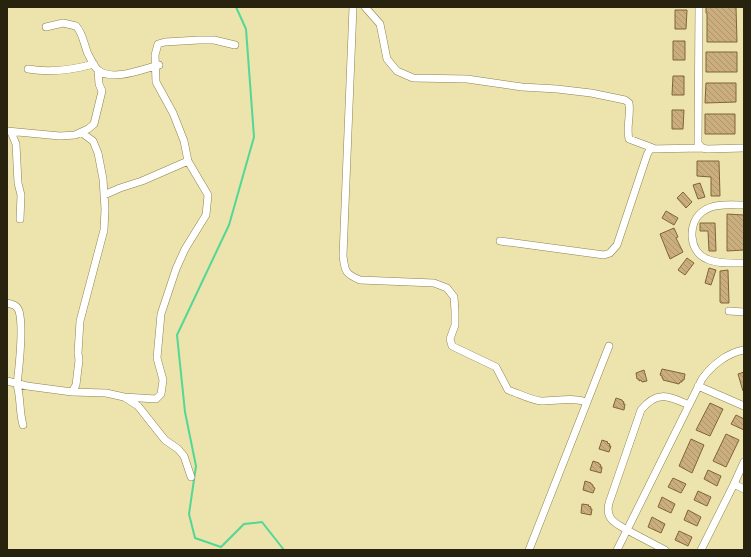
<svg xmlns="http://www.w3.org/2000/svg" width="751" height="557" font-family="Figtree,sans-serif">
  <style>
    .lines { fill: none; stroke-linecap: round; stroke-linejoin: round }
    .stream { stroke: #52d797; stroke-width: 2 }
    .building { fill: url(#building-back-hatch); stroke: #7f6436 }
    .minor-casing { stroke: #8d834f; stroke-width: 8 }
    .minor { stroke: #fff; stroke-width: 7 }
  </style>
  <defs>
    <pattern id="building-back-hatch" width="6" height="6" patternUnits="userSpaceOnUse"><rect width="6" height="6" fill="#cbae7e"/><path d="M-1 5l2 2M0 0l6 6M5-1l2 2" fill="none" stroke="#ae956c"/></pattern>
  </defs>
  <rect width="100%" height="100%" fill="#ede3ac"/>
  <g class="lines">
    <path class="stream" d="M236,7L246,29L254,137L229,225L177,335L185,412L196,466L189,514L195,538L221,547L244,524L262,522L284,550"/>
  </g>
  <path class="building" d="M706,7H736L737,42H707V13H706Z
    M675,10H687L686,29H675Z
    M673,41H685V60H673Z
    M706,52H737V72H706Z
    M673,76H684V95H672Z
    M706,83H736V102L705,103Z
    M672,110H684L683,129H672Z
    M705,114H735V134H705Z
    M697,161H719L720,196H711V177L697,176Z
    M700,183L705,197L698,199L693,185Z
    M683,192L692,202L686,208L677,198Z
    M666,211L678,218L674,225L662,218Z
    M727,214L744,215V250L727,251Z
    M700,223H715L716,251H709L708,231H700Z
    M674,228L678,237L676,238L683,252L670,259L660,234Z
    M687,258L694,263L685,275L678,270Z
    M709,268L716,270L711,285L705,283Z
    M728,270L729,303H721L720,302V271Z
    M662,369L685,374L684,380H682V382H680L679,384L663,380V378H662V376L660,375Z
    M644,370L647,381L642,382L641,380L639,381V379H637L636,373Z
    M744,372V391H743L738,374Z
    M616,398L622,400V401L624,402L623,404H625L624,410L613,407Z
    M710,403L723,409L710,436L696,430Z
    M736,415L744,419V430L731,424Z
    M726,434L739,440L726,467L713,461Z
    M691,439L704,445L692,473L679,466Z
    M602,440L608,442L607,443L610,444L609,446H611L609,452L599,449Z
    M593,461L599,463V464L601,465L600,467H602L601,473L590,470Z
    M708,470L721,476L717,486L704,479Z
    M673,478L686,484L681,493L668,487Z
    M585,481L591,483V484L593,485V487L595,488L593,493L583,490Z
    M698,491L711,497L707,506L694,500Z
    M662,497L675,504L671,513L658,507Z
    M582,504L589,505L588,506L591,507L590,509H592L591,515L581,513Z
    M688,510L701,517L697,526L684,520Z
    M652,517L665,524L661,533L648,527Z
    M679,531L692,537L688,546L675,540Z"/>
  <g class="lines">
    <defs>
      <path id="minor" d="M353,7L343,256C345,271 345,274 360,280L434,283L447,288L454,297L455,311V325L450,339L452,346L496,367L508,390C518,393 530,400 541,401C557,401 571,397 587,402
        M365,7L380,24L387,59L397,71L413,78L467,79L522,87L557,89L591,93L625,100L629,103C631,115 626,127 629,139L653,148
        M699,7L698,143L702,148L707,149L744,148
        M46,27L63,23L76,26C83,33 84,45 88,54C91,59 94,67 98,70C112,82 143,69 159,65
        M28,69C50,73 72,70 94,64
        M7,131L60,136L75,135L88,129L94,124L102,91L99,84L98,70
        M11,132L16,144L18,183L21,195L20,219
        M188,161L184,141L173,113L156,82L155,55L158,44L165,42L199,40H214L235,45
        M104,195L120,188L142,181L188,161L208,195L206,215L185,249L176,269L161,314L157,358L163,380L161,394L156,399L124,397
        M744,205C730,205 713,203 702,212C687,224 689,252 707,259C717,264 733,263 744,263
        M500,241L604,255L610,253L617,245L647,155L650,149L702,148
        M7,303C12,304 17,305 19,311C24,328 19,367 17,385C21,398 19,411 23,425
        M729,311L744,312
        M7,381L27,386L72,392L76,385L79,360L78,353L80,321L104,230L105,209L103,179L98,153L93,141L82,133
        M698,386L744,406
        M72,392L106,393L124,397L138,406L165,440L178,449L184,456L191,477
        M734,484L744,462
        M529,550L609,346
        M617,550L627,530C615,523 605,519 609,503L641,410C657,390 668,396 689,405
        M665,550L627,530L702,379C712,365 727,353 744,350
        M701,550L734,484L744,489"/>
    </defs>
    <use href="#minor" class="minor-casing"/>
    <use href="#minor" class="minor"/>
  </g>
  <rect width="751" height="557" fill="none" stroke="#28230e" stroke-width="16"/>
</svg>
